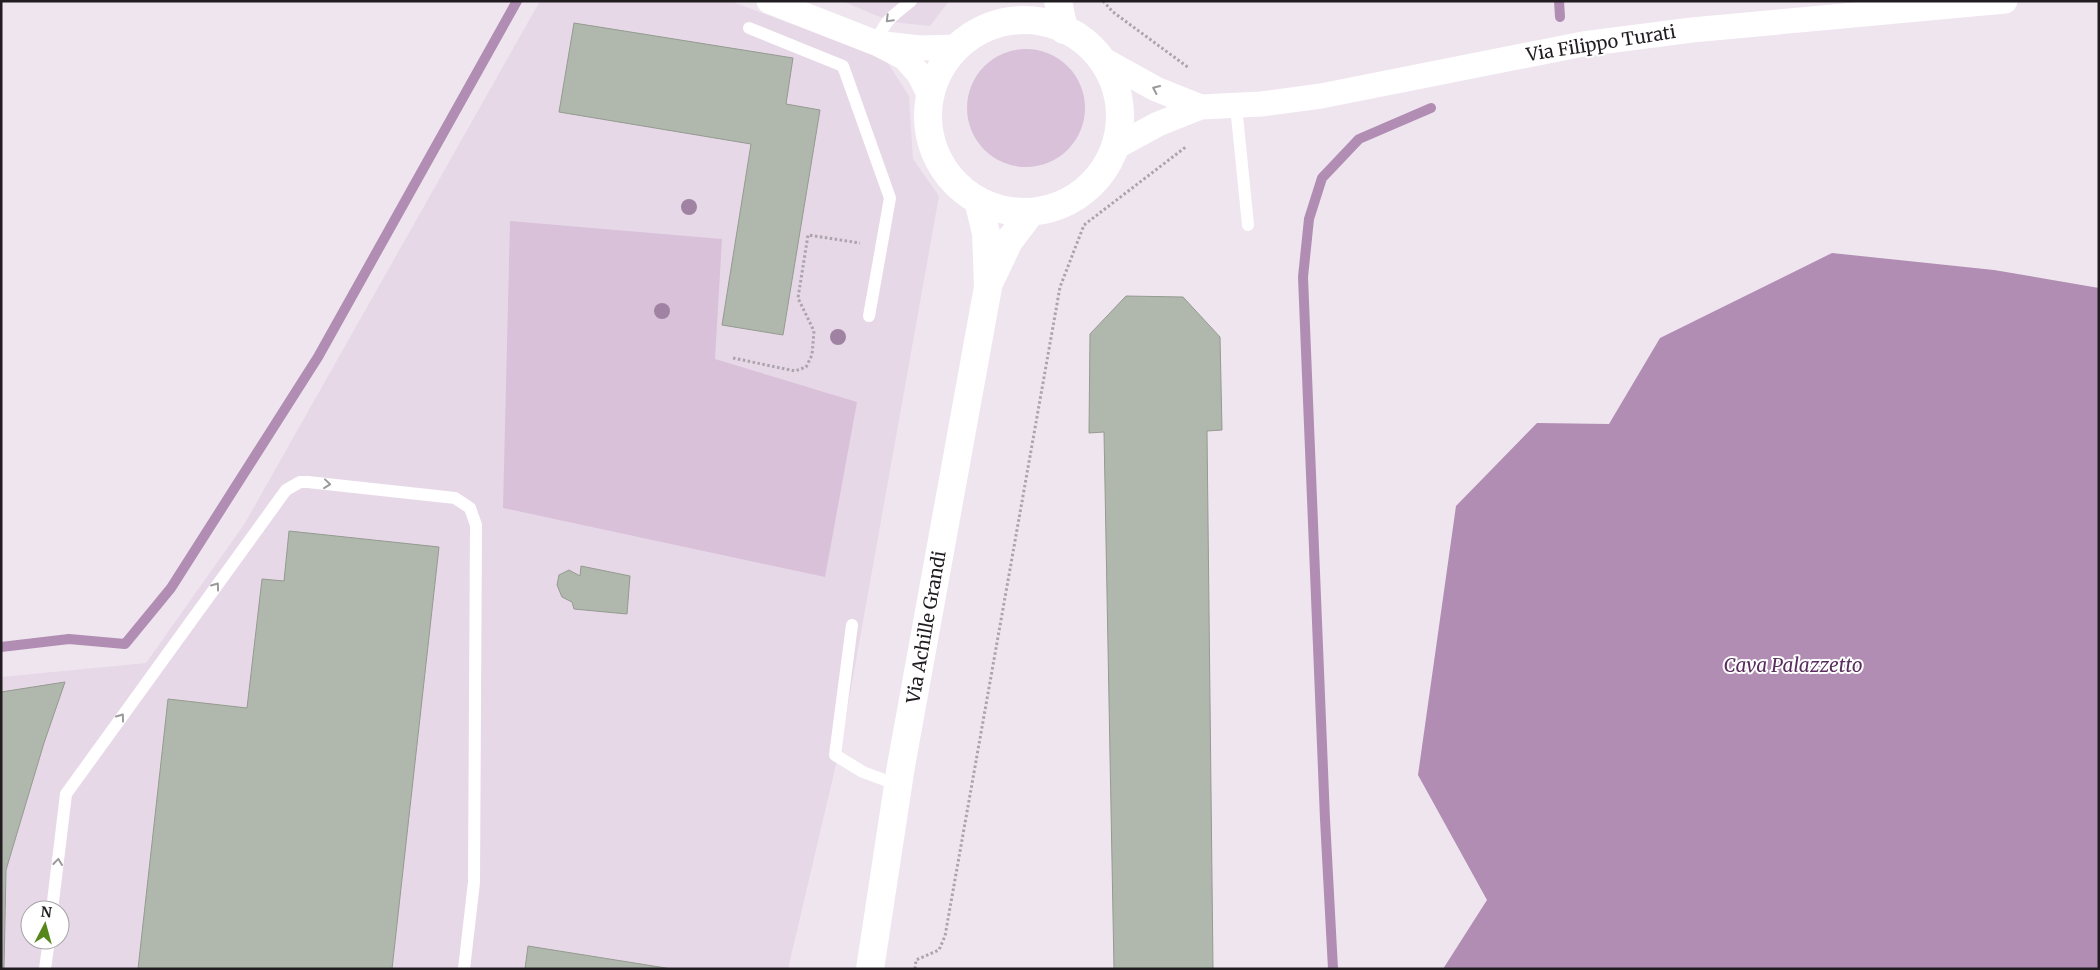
<svg xmlns="http://www.w3.org/2000/svg" width="2100" height="970" font-family="Merriweather,serif">
  <style>
    .built { fill: #e7d8e8; fill-rule: evenodd }
    .green { fill: #d9c1da }
    .water { fill: #b18db4 }
    .lines { fill: none; stroke-linecap: round; stroke-linejoin: round }
    .stream { stroke: #b18db4; stroke-width: 10 }
    .building { fill: #b0b7ac; stroke: #949b90 }
    .path { stroke: #aca4ac; stroke-width: 3; stroke-dasharray: 2.5 2.5; stroke-linecap: butt }
    .service { stroke: #fff; stroke-width: 12 }
    .minor { stroke: #fff; stroke-width: 25 }
    .secondary { stroke: #fff; stroke-width: 28 }
    .tree { fill: #a082a2 }
    .oneway { stroke: #9b999b }
    .labels { text-anchor: middle; dominant-baseline: central; stroke-width: 4; stroke-linejoin: round; paint-order: stroke }
    .street-label { font-size: 18px; fill: #201c20; stroke: #fff }
    .water-label { font-size: 19px; font-style: italic; fill: #5a2d5f; stroke: #fff }
  </style>
  <rect width="100%" height="100%" fill="#efe5ef"/>
  <path class="built" d="M540,1H730L886,60L909,96L913,159L939,196L842,739L788,969H1V677L146,663L245,523ZM30,910H60V940H30Z
    M842,1H949L930,26L892,22Z"/>
  <path class="green" d="M967 108a59 59 0 1 1 118 0a59 59 0 1 1-118 0Z
    M510,221L722,239L715,359L857,402L825,577L503,508Z"/>
  <path class="water" d="M1832,253L1994,270L2099,288V969H1443L1487,900L1418,775L1456,506L1537,423L1609,424L1660,338Z"/>
  <g class="lines">
    <path class="stream" d="M1559,1L1560,17
      M1,647L69,639L125,644L171,588L318,357L517,1
      M1333,969L1325,819L1303,277L1309,219L1322,178L1359,139L1431,108"/>
  </g>
  <path class="building" d="M574,23L793,58L786,104L820,110L783,335L722,325L751,144L559,112Z
    M1126,296L1183,297L1220,337L1222,430L1207,431L1213,969H1114L1104,432L1089,433L1090,334Z
    M289,531L439,547L392,969H138L168,699L247,708L262,579L284,581Z
    M581,566L630,576L627,614L574,609L572,602L562,597L557,585L559,575L569,570L580,576Z
    M65,682L44,743L6,870L4,969H1V692Z
    M528,946L672,969H525Z"/>
  <g class="lines">
    <path class="path" d="M1103,1L1113,12L1189,68
      M733,358L795,371L806,367L812,355L814,331L798,298L808,235L860,243
      M915,969L916,960L939,950L945,936L1060,287L1084,225L1187,146"/>
    <path class="service" d="M749,28L843,66L890,198L869,316
      M876,43C886,18 891,18 911,1
      M1236,106L1248,225
      M852,625L835,755L863,772L898,785
      M52,910L66,794L286,490L300,482H308L455,498L470,508L476,525L474,882L464,969
      M45,969L49,940"/>
    <path class="minor" d="M769,1L876,43L905,58L919,74L930,96
      M885,44L919,48L958,47
      M1100,58L1156,89L1201,107
      M1114,148L1158,124L1201,107L1261,104L1321,96L1583,44L1692,30L2005,1"/>
    <path class="secondary" d="M1058,1L1064,30
      M928 116a96 96 0 1 1 192 0a96 96 0 1 1-192 0Z
      M990,281L1009,241L1031,212
      M870,969L901,766L988,287L986,233L978,200"/>
  </g>
  <g class="tree">
    <circle cx="689" cy="207" r="8"/>
    <circle cx="662" cy="311" r="8"/>
    <circle cx="838" cy="337" r="8"/>
  </g>
  <defs><path id="oneway-chevron" d="M-2-3.5L2.5 0L-2 3.5" fill="none" stroke-width="1.6" stroke-linecap="round" stroke-linejoin="round" transform="scale(1.25)"/></defs>
  <g class="oneway">
    <use href="#oneway-chevron" transform="translate(889 19) rotate(135)"/>
    <use href="#oneway-chevron" transform="translate(1156 89) rotate(-155)"/>
    <use href="#oneway-chevron" transform="translate(327 484) rotate(6)"/>
    <use href="#oneway-chevron" transform="translate(216 586) rotate(-54)"/>
    <use href="#oneway-chevron" transform="translate(121 717) rotate(-54)"/>
    <use href="#oneway-chevron" transform="translate(58 862) rotate(-83)"/>
  </g>
  <g class="labels">
    <g class="street-label">
      <text transform="translate(1601 43) rotate(-9)">Via Filippo Turati</text>
      <text transform="translate(926 627) rotate(-80)">Via Achille Grandi</text>
    </g>
    <g class="water-label">
      <text x="1793" y="665">Cava Palazzetto</text>
    </g>
  </g>
  <rect width="2100" height="970" fill="none" stroke="#201c20" stroke-width="5"/>
  <g transform="translate(45 925) rotate(6)"><circle r="24" fill="#ffffff" stroke="#a6a4a6"/>
  <path d="M0-4L9 19L0 12L-9 19Z" fill="#56871c"/>
  <text y="-8" font-size="14" font-weight="bold" text-anchor="middle" fill="#201c20">N</text>
  </g>
</svg>
